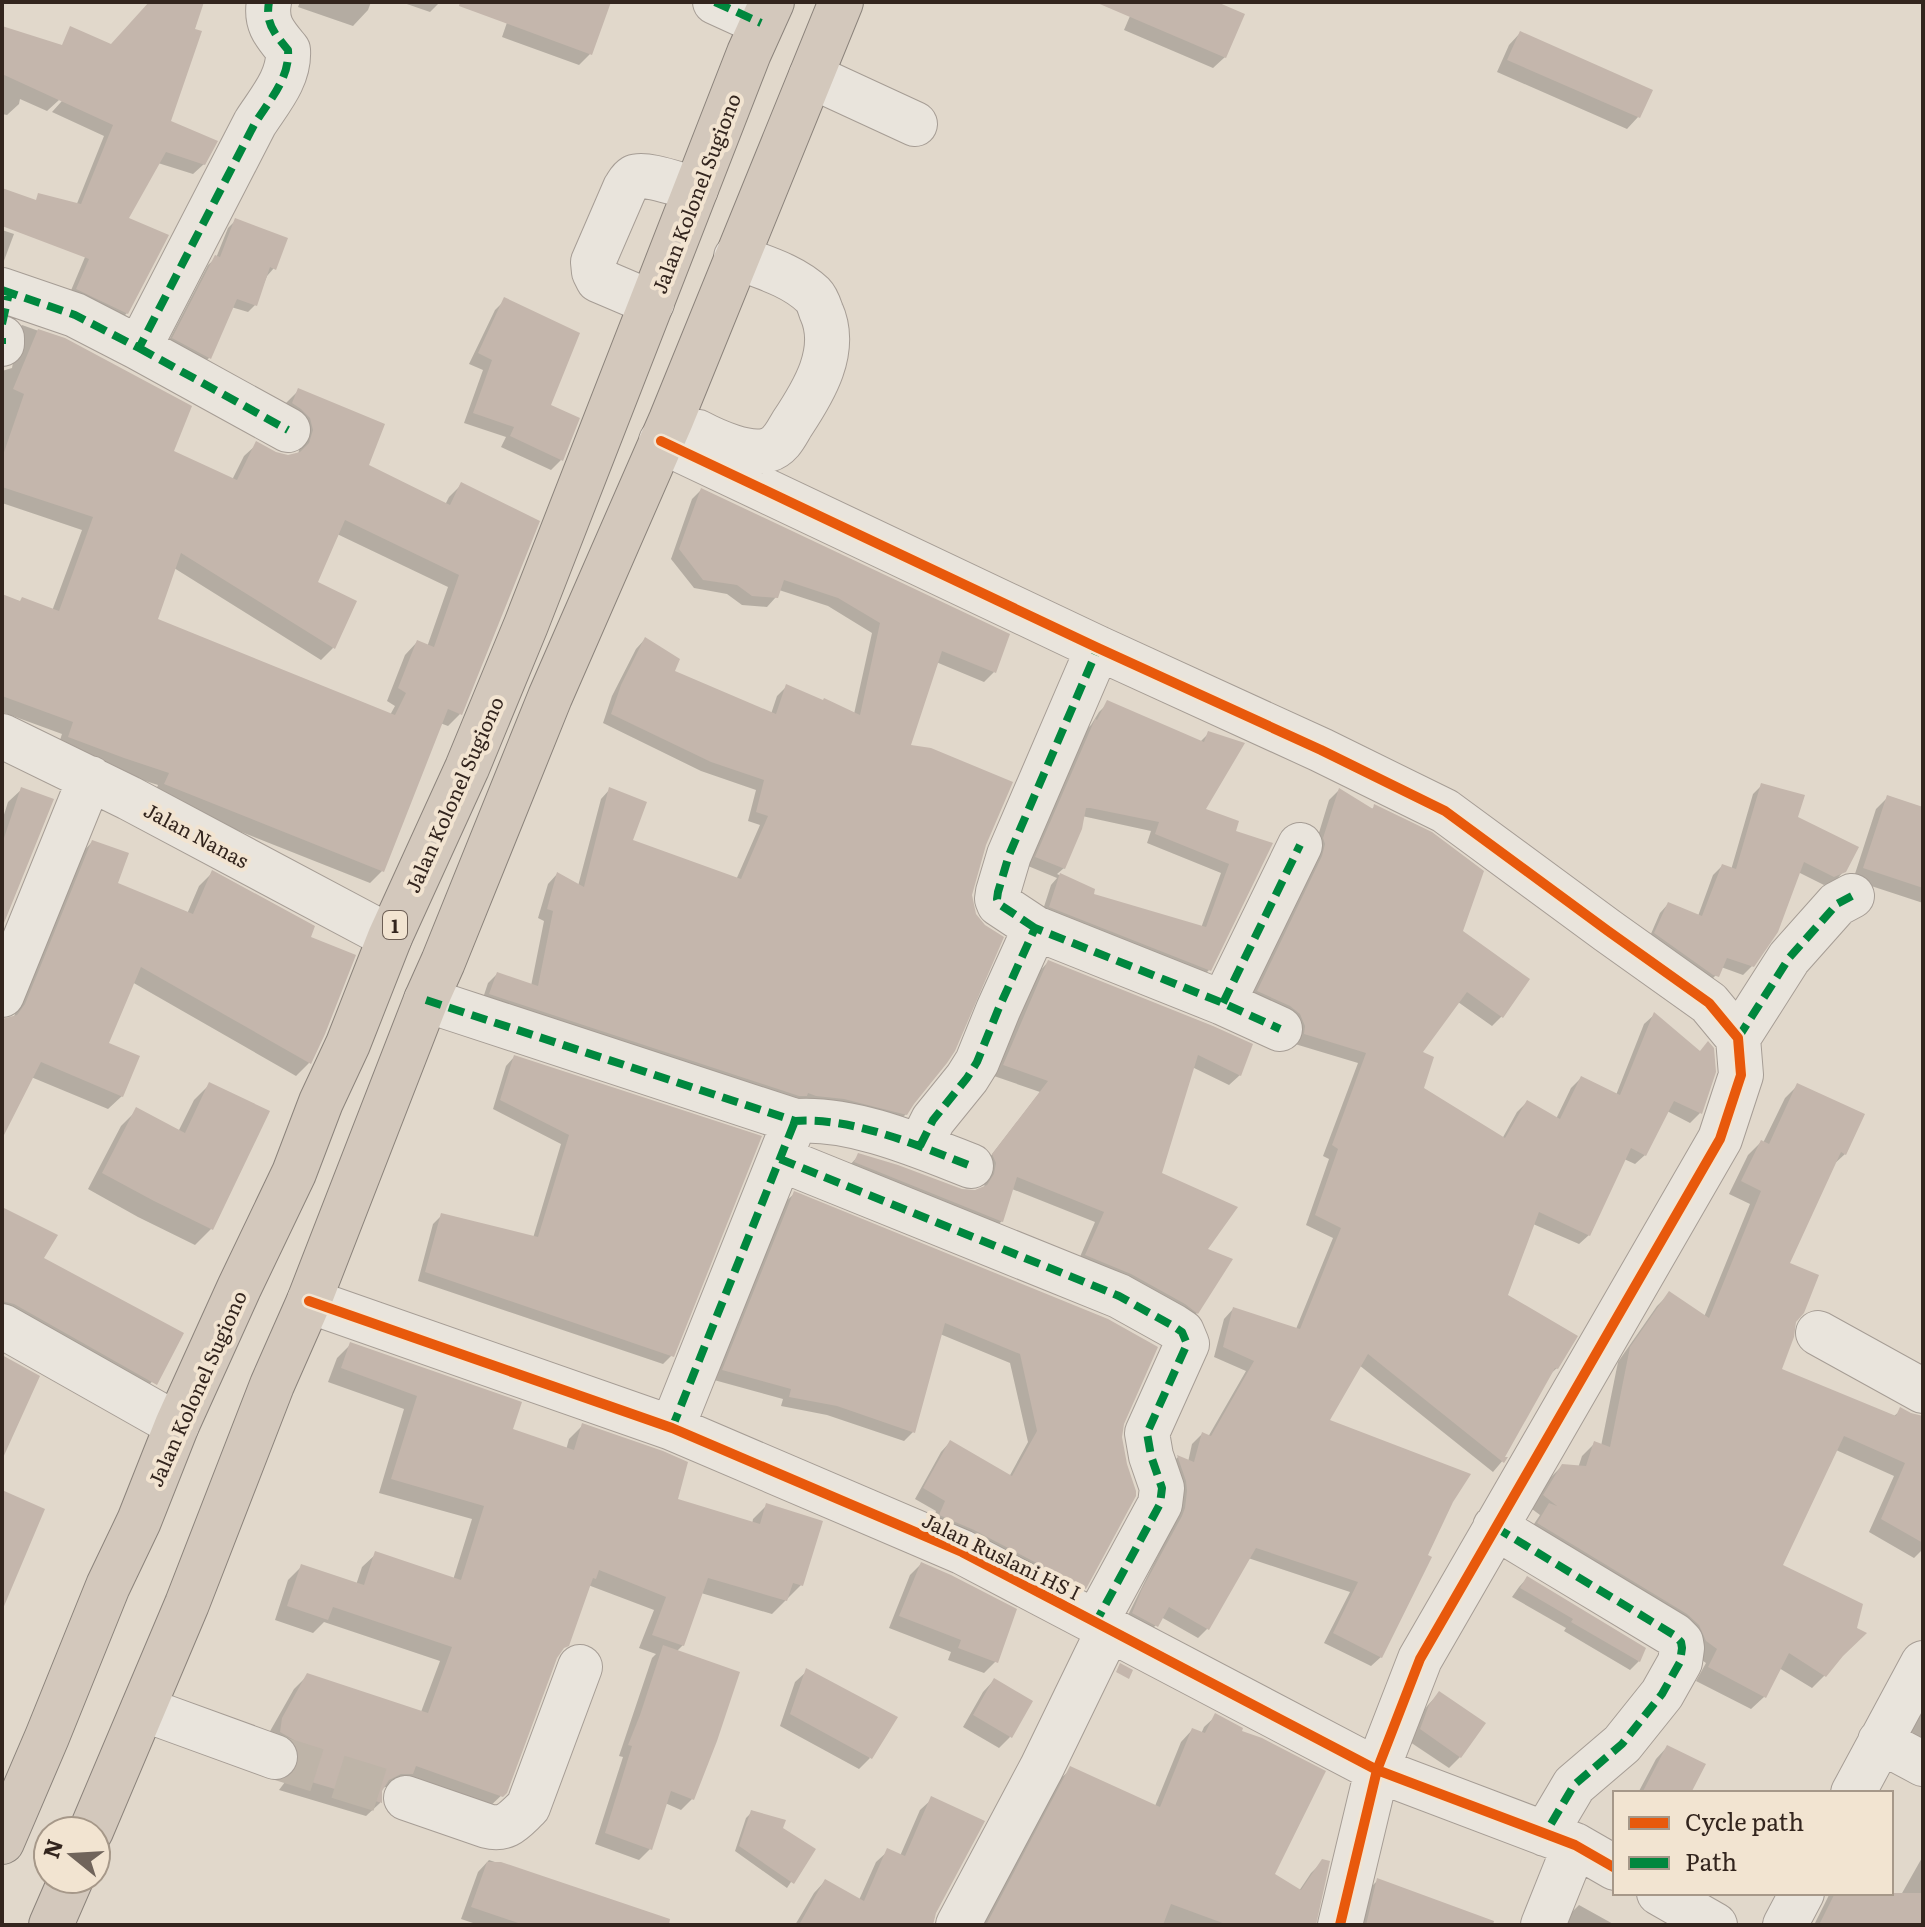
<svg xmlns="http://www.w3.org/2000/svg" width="1925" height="1927" font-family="Literata,serif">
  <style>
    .shadow { fill: #0003; fill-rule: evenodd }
    .building { fill: #c4b6ac; fill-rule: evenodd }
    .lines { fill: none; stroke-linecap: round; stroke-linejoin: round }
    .minor-tunnel { stroke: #beb4a8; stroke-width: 44; stroke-dasharray: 44 22; stroke-linecap: butt }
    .minor-casing { stroke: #a69d95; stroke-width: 46 }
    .highway-casing { stroke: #8b837b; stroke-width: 46 }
    .minor { stroke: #e9e4dc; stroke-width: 44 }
    .highway { stroke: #d3c8bc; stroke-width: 44 }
    .quiet { stroke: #00873e; stroke-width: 8; stroke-dasharray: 16 8; stroke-linecap: butt }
    .cycleway-casing { stroke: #f2e4d1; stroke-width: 15 }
    .cycleway { stroke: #e8590c; stroke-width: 10 }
    .labels { text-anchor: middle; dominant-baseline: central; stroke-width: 8; stroke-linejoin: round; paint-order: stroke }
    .shield { fill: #f2e4d1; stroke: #6c5e54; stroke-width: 2 }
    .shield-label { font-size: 18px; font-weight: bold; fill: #33251e }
    .street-label { font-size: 20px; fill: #33251e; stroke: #f2e4d1 }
  </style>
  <rect width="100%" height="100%" fill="#e1d8cb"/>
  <path class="shadow" d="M151,2H202L169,122L204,164L193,174L158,163L126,219L127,313L116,324L67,300L88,250L64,236L104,136L52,112Z
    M300,2H371L368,10L353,26L298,7Z
    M401,2H440L430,12Z
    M514,2H609L590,54L579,65L502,37Z
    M1136,2H1212L1225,57L1213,68L1124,30Z
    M2,32L59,100L47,111L20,99L19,104L7,115L2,114Z
    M1520,33L1650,91L1638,117L1627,129L1497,72L1509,45Z
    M236,220L274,268L267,276L255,305L248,312L231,307L209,358L202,365L166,346L208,265L216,258L228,228Z
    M2,230L14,234L2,266Z
    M505,300L548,406L561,460L551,470L501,447L506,437L464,423L483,370L469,364L495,310Z
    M22,325L64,340L171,452L232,480L244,456L257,444L275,454L288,457L298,454L301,444L281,416L286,403L299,390L366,466L445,505L449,497L461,485L460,714L448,726L440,723L382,871L370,883L153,797L158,785L111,770L57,749L62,734L2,712V596L52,611L82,530L2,503V371L12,368L15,351L10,337ZM337,534L448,587L427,647L417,642L405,655L387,701L395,706L390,715L156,621L174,568L321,660L333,648L316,583Z
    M701,490L1008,635L994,672L984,682L936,662L909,746L984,845L906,1114L896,1124L806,1105L481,1004L488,983L497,974L531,986L544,921L538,918L548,884L557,874L578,886L601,799L610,789L631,841L736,880L760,825L748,821L756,790L701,771L603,723L612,696L636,649L645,639L672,672L771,714L777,696L787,686L854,714L872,633L828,606L779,590L776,597L767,607L742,605L727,594L694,588L671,559L692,499Z
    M1108,703L1200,742L1208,734L1203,810L1233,833L1270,844L1209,970L1200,979L1041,916L1051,885L1057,878L1028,866L1086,730L1091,725L1099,712ZM1082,816L1151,831L1147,843L1221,873L1201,928L1091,895L1093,890L1057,874L1064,868Z
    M1762,785L1796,818L1844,871L1835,881L1824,885L1798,872L1752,966L1743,975L1721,967L1719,972L1710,981L1647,943L1660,913L1668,904L1698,916L1713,875L1722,866L1731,870L1753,794Z
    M22,789L2,923V821L8,802Z
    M1339,790L1371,810L1375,806L1460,932L1502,1016L1492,1026L1458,1002L1420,1053L1421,1089L1502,1139L1517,1112L1527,1102L1556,1119L1571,1088L1581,1078L1616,1095L1644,1024L1654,1015L1714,1072L1700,1113L1690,1123L1667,1111L1645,1155L1635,1164L1624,1159L1589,1235L1579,1244L1533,1224L1505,1296L1557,1368L1546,1378L1502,1459H1504L1493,1472L1359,1365L1327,1421L1452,1501L1381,1657L1371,1666L1324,1643L1350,1592L1248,1558L1208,1628L1198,1638L1161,1617L1156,1625L1146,1635L1124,1623L1176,1519L1168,1467L1178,1457L1188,1462L1192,1444L1202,1434L1208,1437L1246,1371L1214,1357L1224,1319L1233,1309L1296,1329L1333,1238L1306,1225L1329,1159L1323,1156L1358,1063L1295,1044L1248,1001L1314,849L1329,800Z
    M1888,797L1923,809V903L1853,880L1876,809Z
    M92,842L116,884L187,914L199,886L212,873L308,938L309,1063L296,1076L132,982L106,1044L122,1096L108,1109L31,1077L2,1123V1021L13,1019L79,856Z
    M1048,962L1240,1075L1229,1085L1192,1067L1159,1174L1205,1250L1197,1313L1187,1323L1076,1266L1095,1222L1012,1189L1002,1221L991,1231L849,1166L859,1155L961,1191L974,1193L984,1188L986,1174L983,1166L1040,1092L994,1076L1038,973Z
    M514,1057L759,1138L672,1355L663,1364L418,1281L433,1224L442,1215L533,1238L561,1144L493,1109L506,1066Z
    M210,1084L267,1112L211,1229L195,1245L138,1217L88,1189L121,1126L137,1110L178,1132L194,1100Z
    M1798,1085L1845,1154L1832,1166L1787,1264L1794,1321L1780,1370L1893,1417L1901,1410L1923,1418V1549L1914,1558L1869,1532L1894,1476L1836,1450L1781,1566L1825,1675L1812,1688L1779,1668L1764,1697L1751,1709L1696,1681L1706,1663L1526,1536L1540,1515L1532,1509L1549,1479L1562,1466L1578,1468L1582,1456L1594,1444L1601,1446L1618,1362L1657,1306L1670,1293L1704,1317L1750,1204L1729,1194L1748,1155L1761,1142L1763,1143L1785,1098Z
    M794,1194L1122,1423L1084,1588L1074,1597L931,1525L936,1511L915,1499L941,1452L950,1442L1009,1477L1028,1442L1010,1363L940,1334L913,1432L904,1441L827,1415L781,1406L783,1399L714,1380L784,1203Z
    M2,1210L41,1258L161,1372L148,1386L2,1312Z
    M351,1344L511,1430L566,1450L569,1439L583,1425L675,1500L752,1524L753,1519L767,1505L801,1585L772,1614L701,1593L683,1645L676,1652L715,1741L692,1799L681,1810L665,1803L650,1849L639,1860L595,1844L623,1757L619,1756L652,1658L656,1654L639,1648L654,1610L588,1585L557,1655L505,1792L487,1809L398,1787H385L380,1790V1803L366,1816L279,1790L285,1782L287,1768L269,1733L294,1689L307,1676L421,1712L440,1661L324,1622L313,1633L275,1620L288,1580L301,1567L356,1585L362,1567L376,1554L453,1580L472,1519L379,1493L404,1409L328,1382L337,1358Z
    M921,1564L996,1661L984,1673L948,1660L951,1652L889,1628L910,1575Z
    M1527,1578L1639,1661L1630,1670L1564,1631L1566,1628L1512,1597L1519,1587Z
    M807,1671L870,1758L859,1769L780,1726L795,1682Z
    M994,1680L1010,1737L999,1748L963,1727L983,1692Z
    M1439,1693L1460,1757L1449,1768L1410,1742L1418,1718L1428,1705Z
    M1923,1707V1757L1902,1746Z
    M1216,1716L1273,1875L1299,1891L1311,1873L1323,1861L1314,1925H983L1059,1780L1071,1769L1155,1806L1181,1742L1192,1730L1201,1734L1204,1727Z
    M1667,1747L1689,1793H1638L1656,1759Z
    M932,1799L934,1913L931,1925H795L814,1893L825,1881L859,1900L876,1862L888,1851L900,1856L920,1810Z
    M751,1813L813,1849L787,1888L735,1851L746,1818Z
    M1923,1856V1925H1814L1830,1893H1879L1897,1902Z
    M489,1860L647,1913L643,1925H479L461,1919L478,1872Z
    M1377,1881L1444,1925H1358L1366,1892Z
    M1579,1905L1615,1925H1563L1565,1919Z"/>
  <path class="building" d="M149,2H204L195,29L202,31L171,121L218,141L205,165L166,152L129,218L169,235L128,314L76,289L89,259L2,226V188L36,200L38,193L81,204L113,125L2,74V26L62,45L70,26L111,44Z
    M460,2H611L592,55L459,6Z
    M1095,2H1217L1245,14L1226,58Z
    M1520,31L1653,90L1640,118L1507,60Z
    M235,218L288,238L276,270L270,267L257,306L237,299L211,359L172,338L215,255L220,257Z
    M504,297L580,333L551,405L580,418L563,461L510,436L514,427L473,413L492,360L478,353Z
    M38,329L65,338L192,406L174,451L237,480L256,441L276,452L288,455L300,452L309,443L313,430L310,418L301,409L292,403L298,388L385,424L369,465L450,505L461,482L540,521L462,715L448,709L384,872L164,784L169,773L124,758L68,737L73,722L2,696V594L20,601L22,597L59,611L93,517L2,487V458L24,394L13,389ZM345,520L459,575L434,647L417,640L398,688L406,693L395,715L158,619L181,553L335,649L357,601L318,582Z
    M701,488L1010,634L996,673L942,651L911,745L931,748L1013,782L986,845L972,895L976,914L985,925L1004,937L955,1051L947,1063L914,1104L907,1115L844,1099L816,1096L808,1093L807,1096H799L489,994L497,972L538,986L553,911L547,909L557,872L584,887L609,787L647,802L633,840L741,879L768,816L756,812L764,780L711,762L611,714L621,685L645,637L680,659L675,671L776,714L786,684L823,700L824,698L860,715L880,623L838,598L784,580L778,598L752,596L737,585L703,580L679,549Z
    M1107,700L1204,742L1208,731L1245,743L1206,809L1239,821L1236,831L1273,843L1211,971L1049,907L1060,873L1095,889L1094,894L1206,927L1229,864L1155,834L1159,822L1090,808H1086L1082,829L1065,869L1035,857L1095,719L1097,720Z
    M1761,783L1805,795L1798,817L1859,847L1846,872L1834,877L1804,862L1778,932L1754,967L1727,958L1719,977L1713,975L1654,933L1668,902L1702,916L1722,864L1736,869Z
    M21,787L54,799L2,928V844Z
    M1339,788L1373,809L1374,804L1432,832L1484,871L1463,931L1530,979L1503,1018L1467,992L1423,1052L1434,1057L1424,1088L1505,1138L1527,1100L1560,1119L1581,1076L1620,1095L1654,1012L1700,1051L1708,1041L1714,1048L1716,1072L1702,1114L1674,1101L1646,1156L1631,1148L1590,1236L1539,1212L1508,1295L1578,1336L1558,1369L1555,1368L1505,1457H1508L1504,1463L1368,1354L1330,1420L1471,1474L1453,1502L1428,1555L1432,1557L1382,1658L1333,1633L1358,1582L1256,1548L1209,1630L1169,1607L1158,1627L1132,1613L1142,1589L1182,1516L1185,1508L1187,1491L1186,1481L1177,1455L1194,1462L1202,1432L1211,1436L1254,1361L1223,1347L1233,1307L1300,1329L1341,1228L1315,1215L1338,1149L1332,1145L1366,1053L1304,1034L1305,1026L1300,1014L1290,1006L1257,991L1322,856L1325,844L1323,838Z
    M1887,795L1923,807V888L1863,868Z
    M92,840L129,853L118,883L193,914L212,870L315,926L311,937L356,955L325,1034L311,1064L141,967L109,1043L140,1056L123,1097L41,1062L2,1139V1019L17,1015L25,1004Z
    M1048,960L1213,1026L1253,1044L1241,1076L1198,1055L1162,1173L1238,1207L1208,1249L1233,1259L1198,1314L1185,1304L1131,1274L1085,1255L1104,1212L1017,1177L1003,1222L854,1162L858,1153L898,1165L962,1189L975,1190L987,1185L994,1174L996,1163L992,1154L1048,1081L1003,1065Z
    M514,1055L762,1136L674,1357L425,1272L441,1213L538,1237L569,1135L500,1100Z
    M209,1082L270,1111L213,1230L154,1201L102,1173L136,1107L185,1133Z
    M1797,1083L1865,1114L1846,1155L1841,1152L1790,1263L1819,1275L1804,1313L1796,1322L1794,1337L1782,1369L1896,1416L1900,1407L1911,1413L1923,1416V1543L1881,1519L1905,1463L1844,1436L1783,1565L1863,1604L1857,1628L1867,1633L1843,1656L1826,1677L1789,1653L1766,1698L1708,1667L1717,1649L1706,1641L1699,1625L1687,1614L1537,1523L1549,1503L1557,1506L1543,1495L1562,1464L1586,1466L1594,1441L1610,1447L1630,1347L1669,1291L1709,1318L1761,1191L1741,1181L1761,1140L1769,1144Z
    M794,1191L1108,1319L1158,1347L1124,1424L1122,1437L1127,1464L1136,1491V1496L1086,1589L974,1530L939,1515L945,1501L923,1488L950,1440L1012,1476L1037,1431L1020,1354L945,1323L915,1433L837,1406L789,1397L791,1389L722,1370Z
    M2,1207L58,1235L44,1258L184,1333L157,1385L14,1304L2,1301Z
    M350,1342L522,1402L513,1429L574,1450L582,1423L663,1451L688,1462L678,1499L760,1524L766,1503L823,1521L803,1586L793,1583L787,1601L708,1578L684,1646L652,1635L666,1597L599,1570L596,1579L593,1578L569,1646L564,1648L557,1658L507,1793L503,1797L416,1766L413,1774H401L389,1780L382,1791V1803L291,1776L299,1765V1752L294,1740L280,1732L282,1718L307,1673L428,1713L452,1647L333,1607L328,1620L287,1606L301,1564L364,1585L375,1551L461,1580L484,1506L391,1479L417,1396L341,1368Z
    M2,1355L40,1376L2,1460Z
    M2,1490L45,1509L2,1611Z
    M921,1562L951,1575L1017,1609L998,1663L958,1648L961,1640L899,1616Z
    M1527,1576L1646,1648L1640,1662L1571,1622L1573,1619L1520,1588Z
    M663,1645L740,1672L717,1741L694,1800L671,1791L652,1850L605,1833L632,1746L628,1745L640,1715Z
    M1120,1663L1133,1670L1129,1679L1116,1672Z
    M806,1668L898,1717L872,1759L790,1714Z
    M994,1678L1033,1701L1012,1738L973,1715Z
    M1439,1691L1486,1723L1461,1758L1420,1729L1429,1705Z
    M1215,1713L1243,1728L1242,1731L1262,1738L1326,1771L1275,1874L1301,1890L1322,1859L1330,1861L1316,1925H1228L1171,1904L1163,1925H986L1070,1766L1160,1807L1192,1728L1205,1733Z
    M1667,1745L1706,1764L1691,1793H1642Z
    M931,1796L985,1821L936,1913L933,1925H799L825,1879L864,1901L887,1848L905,1856Z
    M751,1810L786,1820L783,1828L816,1849L794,1884L739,1846Z
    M487,1862H501L670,1919L669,1925H524L471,1907Z
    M1377,1878L1494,1921L1493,1925H1366Z
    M1835,1893H1923V1925H1819Z"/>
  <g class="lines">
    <path class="minor-tunnel" d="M275,1757L406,1798"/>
    <defs>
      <path id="minor" d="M715,2L761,23
        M811,76L915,124
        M2,290L75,315L139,348L255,123C269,101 290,78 288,50C275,34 265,24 269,2
        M652,303L598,280L594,272L593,262L625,188C628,184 629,180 634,177C646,172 682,186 696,189
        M2,338V344
        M139,348L288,430
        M698,432C715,441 748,456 768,450C781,446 786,434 792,424C814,391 839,350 821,311C819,305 817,299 813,295C792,275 762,267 736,257
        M661,441L1098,648L1321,750L1445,811L1608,931L1709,1003L1738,1038L1741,1075L1720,1139L1420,1659L1377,1770L1340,1925
        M2,736L129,798L390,937
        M1035,928L999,904L997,899L998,892L1009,855L1098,648
        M2,995L90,778
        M426,1000L795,1121C852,1117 917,1145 971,1166
        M1223,1003L1300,845
        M1738,1038L1789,958L1837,904L1852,896
        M920,1146L933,1120L967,1078L977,1062L998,1010L1035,928L1223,1003L1280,1029
        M780,1159L1119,1296L1173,1326L1182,1332L1187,1344L1147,1433L1151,1456L1162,1488L1160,1504L1096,1622
        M309,1301L672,1428L962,1552L1377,1770L1575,1845L1615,1868
        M2,1326L177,1425
        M1818,1333L1923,1391
        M672,1428L790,1133
        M1495,1527L1674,1635L1681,1642L1682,1648L1680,1662L1662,1694L1622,1744L1574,1785L1545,1834
        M143,1709L275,1757
        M1880,1741L1923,1764
        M1853,1793L1923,1663
        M406,1798L487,1826C507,1831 514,1820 528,1807L580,1667
        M1659,1893L1715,1925
        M958,1925L1042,1767L1109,1629
        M1543,1925L1575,1845
        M1785,1925L1802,1893"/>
      <path id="highway" d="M91,1831L187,1604L272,1385L309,1301L426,1000L443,962L550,697L671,420L841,2
        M2,1842L47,1737L108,1586L139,1521L177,1425L239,1288L294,1173L321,1102L348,1044L390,937L467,768L526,625L749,53L772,2
        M51,1925L71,1879"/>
    </defs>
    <use href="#minor" class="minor-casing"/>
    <use href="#highway" class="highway-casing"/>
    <use href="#minor" class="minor"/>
    <use href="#highway" class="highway"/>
    <path class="quiet" d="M715,2L761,23
      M2,290L75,315L139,348L255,123C269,101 290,78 288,50C275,34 265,24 269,2
      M2,324L9,293
      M2,338V344
      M139,348L288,430
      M1035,928L999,904L997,899L998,892L1009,855L1098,648
      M426,1000L795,1121C852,1117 917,1145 971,1166
      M1223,1003L1300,845
      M1738,1038L1789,958L1837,904L1852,896
      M920,1146L933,1120L967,1078L977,1062L998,1010L1035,928L1223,1003L1280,1029
      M780,1159L1119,1296L1173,1326L1182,1332L1187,1344L1147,1433L1151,1456L1162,1488L1160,1504L1096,1622
      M672,1428L795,1121
      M1495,1527L1674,1635L1681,1642L1682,1648L1680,1662L1662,1694L1622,1744L1574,1785L1545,1834"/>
    <defs>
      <path id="cycleway" d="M661,441L1098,648L1321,750L1445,811L1608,931L1709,1003L1738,1038L1741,1075L1720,1139L1420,1659L1377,1770L1340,1925
        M309,1301L672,1428L962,1552L1377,1770L1575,1845L1615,1868"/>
    </defs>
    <use href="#cycleway" class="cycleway-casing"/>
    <use href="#cycleway" class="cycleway"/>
  </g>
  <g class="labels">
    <rect class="shield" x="383" y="911" width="24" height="28" rx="6"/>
    <g class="shield-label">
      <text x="395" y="925">1</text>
    </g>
    <g class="street-label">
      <text transform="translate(695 193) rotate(-69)">Jalan Kolonel Sugiono</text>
      <text transform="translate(453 794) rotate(-66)">Jalan Kolonel Sugiono</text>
      <text transform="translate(197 834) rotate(28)">Jalan Nanas</text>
      <text transform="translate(196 1388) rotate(-66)">Jalan Kolonel Sugiono</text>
      <text transform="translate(1002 1555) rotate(26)">Jalan Ruslani HS I</text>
    </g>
  </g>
  <rect width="1925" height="1927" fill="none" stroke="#33251e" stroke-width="8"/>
  <rect x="1613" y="1791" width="280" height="104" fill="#f2e4d1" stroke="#a69889" stroke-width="2"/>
  <rect x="1629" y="1817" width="40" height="12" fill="#e8590c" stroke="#a69889" stroke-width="2"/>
  <text x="1685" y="1831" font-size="24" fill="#33251e">Cycle path</text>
  <rect x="1629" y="1857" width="40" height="12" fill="#00873e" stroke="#a69889" stroke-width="2"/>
  <text x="1685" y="1871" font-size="24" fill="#33251e">Path</text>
  <g transform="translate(72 1855) rotate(288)"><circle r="38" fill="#f2e4d1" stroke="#a69889" stroke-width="2"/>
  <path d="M0-6L14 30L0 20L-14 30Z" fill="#70645b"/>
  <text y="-12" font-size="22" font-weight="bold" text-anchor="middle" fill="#33251e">N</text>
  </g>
</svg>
